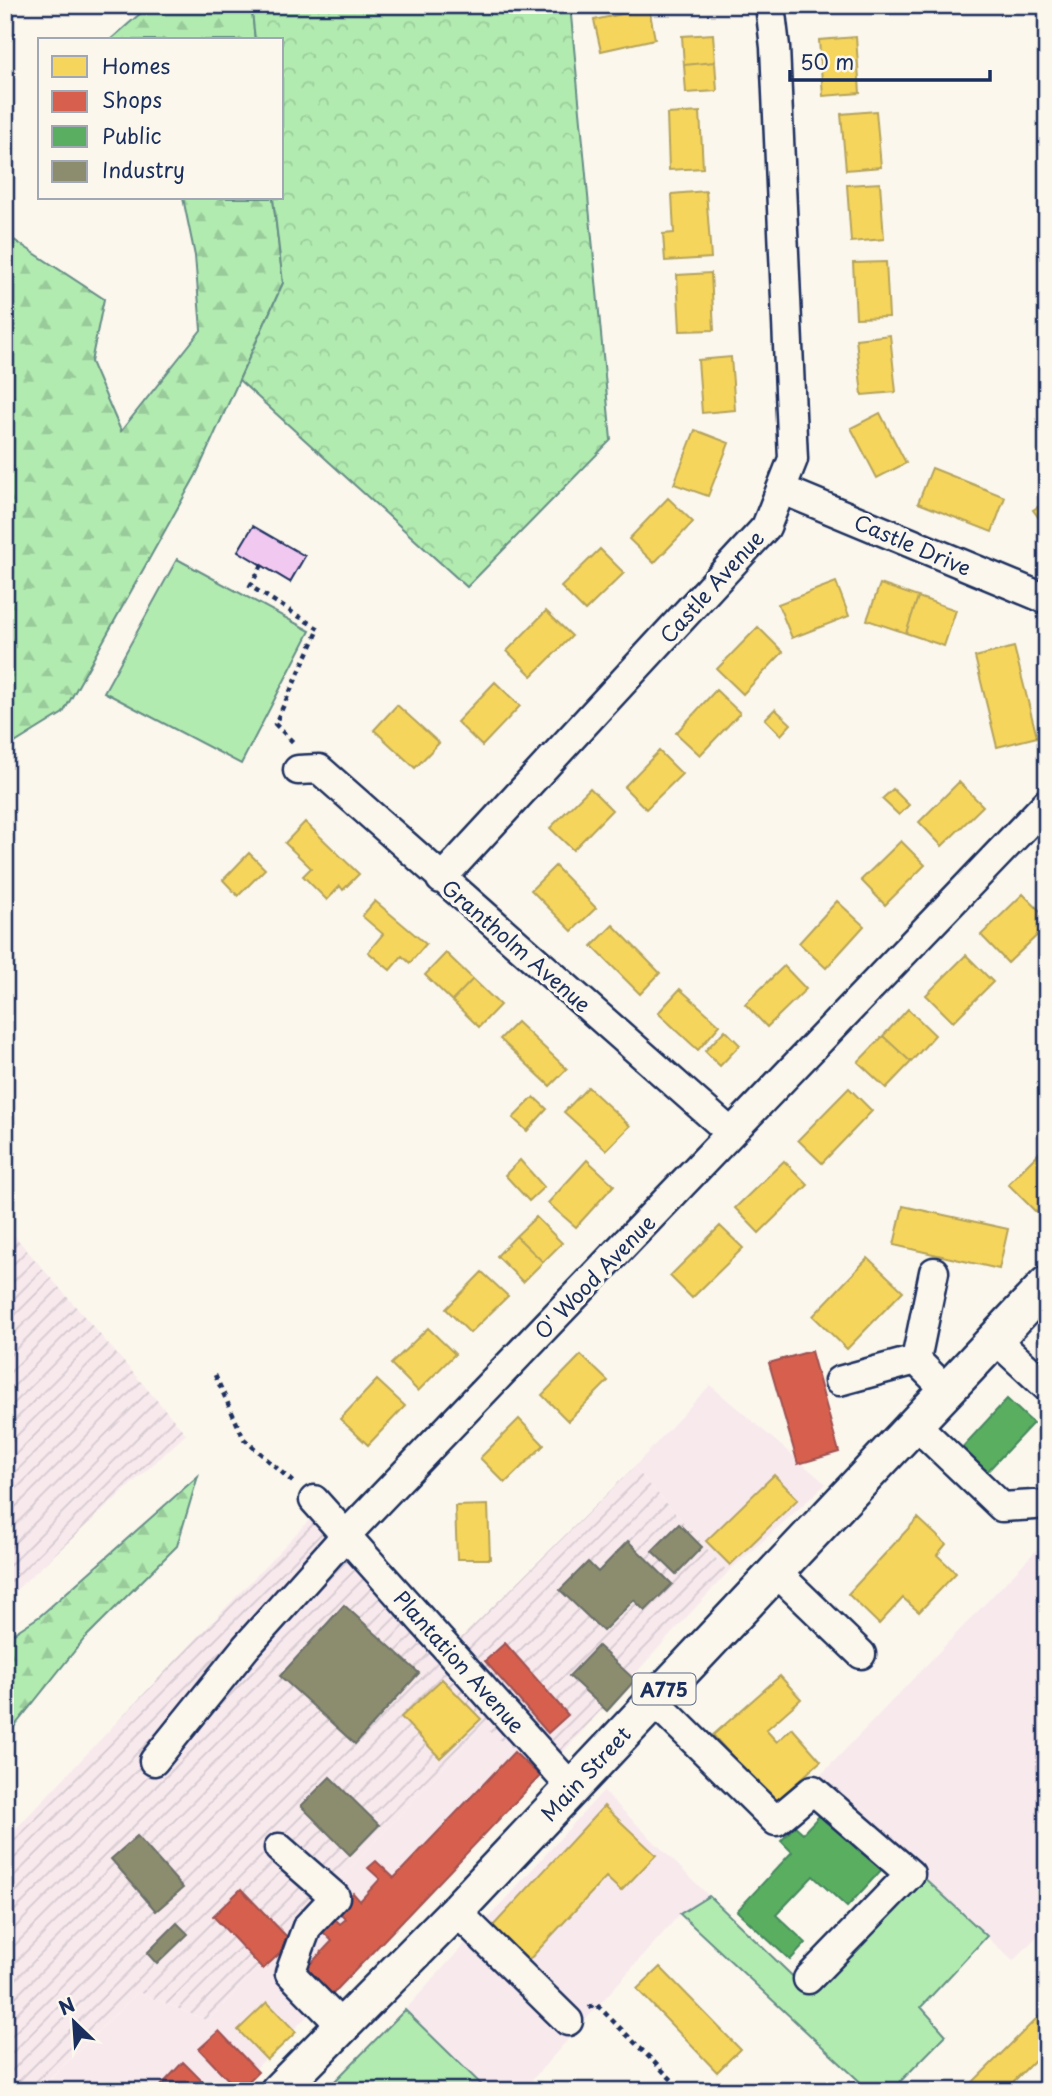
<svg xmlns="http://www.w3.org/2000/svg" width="1052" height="2096" font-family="'Playpen Sans',sans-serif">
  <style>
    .built { fill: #f8e9ed }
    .industrial { fill: url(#industrial-furrows) }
    .grass { fill: #b2ebb0; stroke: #668d87; stroke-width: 2 }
    .forest { fill: url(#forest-firs); stroke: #668d87; stroke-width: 2 }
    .park { fill: url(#park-crowns); stroke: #668d87; stroke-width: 2 }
    .homes { fill: #f6d55c; stroke: #b4a35d; stroke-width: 2 }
    .shops { fill: #d6604d; stroke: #9e5152; stroke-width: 2 }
    .public { fill: #5aae61; stroke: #478860; stroke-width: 2 }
    .industry { fill: #8c8c6e; stroke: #6a7069; stroke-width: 2 }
    .building { fill: #f1c8f0; stroke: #1b2f5e; stroke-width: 2 }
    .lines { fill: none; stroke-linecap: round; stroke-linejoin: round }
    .minor-casing { stroke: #1b2f5e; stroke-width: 33 }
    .major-casing { stroke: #1b2f5e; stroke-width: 40 }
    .path { stroke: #1b2f5e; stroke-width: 4.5; stroke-dasharray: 5 5; stroke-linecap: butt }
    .minor { stroke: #fbf7ec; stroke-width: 28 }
    .major { stroke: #fbf7ec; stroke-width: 35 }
    .labels { text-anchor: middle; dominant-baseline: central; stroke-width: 7; stroke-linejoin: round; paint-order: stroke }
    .shield { fill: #fbf7ec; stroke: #5e6b89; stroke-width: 2 }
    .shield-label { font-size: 19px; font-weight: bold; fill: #1b2f5e }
    .street-label { font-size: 21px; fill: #1b2f5e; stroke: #fbf7ec }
  </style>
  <defs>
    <pattern id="industrial-furrows" width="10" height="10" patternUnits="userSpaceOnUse" patternTransform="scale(1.75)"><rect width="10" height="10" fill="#f8e9ed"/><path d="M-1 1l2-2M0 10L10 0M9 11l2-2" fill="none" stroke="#d4c8ce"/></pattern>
    <pattern id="forest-firs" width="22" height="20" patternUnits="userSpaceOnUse" patternTransform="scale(1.75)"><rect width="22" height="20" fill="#b2ebb0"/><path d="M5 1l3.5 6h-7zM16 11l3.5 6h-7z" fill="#98ca9a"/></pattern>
    <pattern id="park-crowns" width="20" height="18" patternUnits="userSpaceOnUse" patternTransform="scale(1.75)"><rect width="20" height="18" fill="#b2ebb0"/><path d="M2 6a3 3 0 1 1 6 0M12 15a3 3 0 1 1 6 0" fill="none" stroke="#98ca9a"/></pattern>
  </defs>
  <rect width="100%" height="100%" fill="#fbf7ec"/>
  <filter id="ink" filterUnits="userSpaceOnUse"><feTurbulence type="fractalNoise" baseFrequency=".0143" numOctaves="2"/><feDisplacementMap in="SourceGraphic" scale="14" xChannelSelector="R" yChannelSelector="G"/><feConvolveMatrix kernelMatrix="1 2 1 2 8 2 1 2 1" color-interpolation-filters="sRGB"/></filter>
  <g filter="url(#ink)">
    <path class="built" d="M710,1385L826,1484L728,1572L634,1467Z
      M1047,1539V1926L1013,1961L817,1779Z
      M483,1725L543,1774L234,2091H38L138,1992L208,2021Z
      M603,1791L709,1896L680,1914L522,2091H488L405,2010Z"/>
    <path class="industrial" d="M5,1225L186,1434L5,1600Z
      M634,1467L728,1572L543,1774L482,1726L208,2021L138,1992L37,2091H5V1951L11,1944L5,1934V1840L331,1497L456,1643Z"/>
    <path class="grass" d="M177,559L310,631L241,764L104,692Z
      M920,1874L987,1936L921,2007L946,2035L891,2091H870L680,1914L709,1896L809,1992Z
      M405,2010L488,2091H325Z"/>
    <path class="forest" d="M150,5H259L252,11L255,40H110Z
      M183,198H273L283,283L196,475L63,713L5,749V234L104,299L91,362L121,431L201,330L195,256Z
      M198,1476L177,1546L85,1638L5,1738V1639L40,1616Z"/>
    <path class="park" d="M259,5H570L611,440L467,587L239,380L283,283L273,198H282V40H255L252,11Z"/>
    <path class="homes" d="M649,8L655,39L601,51L594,20Z
      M713,34L715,62L684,65L682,36Z
      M856,37L860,93L823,96L819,40Z
      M715,62L717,91L686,93L684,65Z
      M876,111L881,167L846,170L841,114Z
      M700,112L703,168L669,170L667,114Z
      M880,183L884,239L851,242L847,185Z
      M706,191L711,258L665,261L663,234L674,233L672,194Z
      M886,262L889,317L856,318L853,263Z
      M711,273L714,330L680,331L677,275Z
      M890,335L896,392L862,395L856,339Z
      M731,357L735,410L702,413L698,360Z
      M880,413L906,463L877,478L851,428Z
      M695,430L729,443L708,496L674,484Z
      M932,468L1005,497L992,532L918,503Z
      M668,498L693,522L654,563L629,539Z
      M1047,501V529L1033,510Z
      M600,549L624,573L585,611L561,587Z
      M836,582L849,616L792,638L778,604Z
      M880,584L918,597L906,633L867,620Z
      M918,597L956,610L944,646L906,633Z
      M546,611L572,636L532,676L507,651Z
      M758,627L783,652L743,694L717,669Z
      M1014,647L1037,737L997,747L975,657Z
      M495,682L520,706L482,746L457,722Z
      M716,690L740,713L700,755L676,733Z
      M397,705L439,743L415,768L374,730Z
      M775,709L791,724L781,735L765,719Z
      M659,751L682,774L646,809L624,787Z
      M959,782L983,806L942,846L919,822Z
      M590,788L612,810L573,850L550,828Z
      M893,789L909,805L899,815L882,799Z
      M305,822L359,874L343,890L340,886L327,900L303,876L311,868L285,843Z
      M901,841L925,865L885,905L861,880Z
      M249,853L265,869L238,896L223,880Z
      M555,866L596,908L572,931L531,890Z
      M1023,894L1047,918V926L1008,963L981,935Z
      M375,901L426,944L410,963L402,956L390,970L368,952L383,934L362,916Z
      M837,901L864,926L826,968L799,943Z
      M613,925L660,973L640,994L592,946Z
      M446,953L473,979L452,1001L425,975Z
      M966,955L993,982L953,1022L926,995Z
      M784,966L806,989L767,1027L745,1004Z
      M473,979L500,1005L479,1027L452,1001Z
      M680,989L720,1025L698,1050L658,1013Z
      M908,1009L935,1035L911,1062L883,1036Z
      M517,1022L567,1069L550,1086L500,1039Z
      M725,1030L740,1045L720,1066L705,1051Z
      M883,1036L911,1062L886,1088L858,1062Z
      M588,1087L630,1126L606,1150L564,1112Z
      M849,1088L872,1111L822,1163L798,1140Z
      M534,1097L547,1109L527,1131L513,1118Z
      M1047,1145V1204L1037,1213L1008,1184Z
      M520,1160L544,1187L529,1201L505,1175Z
      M587,1160L614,1185L576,1227L548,1203Z
      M784,1161L808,1185L759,1233L735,1208Z
      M903,1206L1008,1229L999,1269L894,1245Z
      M536,1217L562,1243L543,1262L516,1236Z
      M720,1226L743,1248L692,1298L670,1276Z
      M516,1236L543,1262L523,1282L497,1256Z
      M868,1258L903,1291L847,1349L813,1316Z
      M482,1272L508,1296L470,1333L446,1309Z
      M428,1328L455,1354L418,1391L391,1364Z
      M581,1355L608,1381L568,1421L542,1395Z
      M377,1380L405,1406L368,1445L340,1419Z
      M519,1419L544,1445L505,1483L480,1458Z
      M774,1475L798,1499L730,1565L706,1541Z
      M488,1505L490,1559H457L455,1506Z
      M918,1518L946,1544L937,1555L956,1573L919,1612L903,1598L879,1624L848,1594Z
      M780,1676L801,1699L766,1730L777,1742L792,1728L821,1761L774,1803L713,1735Z
      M442,1679L481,1719L440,1758L401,1717Z
      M604,1806L656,1855L621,1891L606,1877L528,1961L492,1927Z
      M660,1967L740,2049L717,2072L637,1989Z
      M267,2002L296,2032L267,2060L238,2030Z
      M1047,2008V2048L1004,2091H964Z"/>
    <path class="shops" d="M811,1351L839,1452L798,1464L769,1363Z
      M505,1643L568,1715L548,1733L485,1661Z
      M514,1752L540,1776L327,2000L300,1975L332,1941L320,1929L332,1916L340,1924L346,1919L337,1910L353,1893L360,1901L380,1879L368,1868L376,1861L394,1878Z
      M241,1889L292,1942L263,1969L213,1916Z
      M219,2031L258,2072L239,2091L199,2049Z
      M183,2062L209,2088L206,2091H156Z"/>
    <path class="public" d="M1007,1399L1033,1423L983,1476L958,1452Z
      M824,1811L884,1867L847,1907L813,1876L776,1915L806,1943L790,1960L737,1911L792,1852L781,1841L795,1826L803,1833Z"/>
    <path class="industry" d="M679,1524L702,1547L676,1574L652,1551Z
      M628,1541L672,1584L645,1611L634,1600L603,1631L560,1590L588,1562L598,1572Z
      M344,1605L419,1673L355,1744L280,1676Z
      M598,1646L635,1680L607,1711L569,1676Z
      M330,1777L379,1825L350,1855L301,1806Z
      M137,1836L183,1888L156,1911L111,1859Z
      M177,1923L188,1934L157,1964L147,1953Z"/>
    <path class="building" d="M253,526L305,556L290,582L238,551Z"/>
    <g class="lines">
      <defs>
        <path id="minor" d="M781,489L1044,598L1047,597
          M298,770L319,769L731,1133
          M441,879L766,527L793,459L775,47L770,5
          M994,1338L1047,1387
          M916,1360L934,1272
          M839,1381L916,1360L946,1390
          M915,1424L1002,1507L1035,1505
          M314,1500L572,1788
          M775,1571L861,1654
          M653,1700L776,1821L813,1790L910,1874L808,1979
          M154,1761L246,1647L347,1534L1047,803
          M279,1848L335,1897L307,1927L290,1973L342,2026
          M456,1911L568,2021"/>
        <path id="major" d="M278,2091L456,1911L1047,1284"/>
      </defs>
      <use href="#minor" class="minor-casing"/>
      <use href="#major" class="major-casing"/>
      <path class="path" d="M262,565L250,586L319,629L275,724L296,745
        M215,1375L244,1439L295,1484
        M589,2008L596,2004L683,2091"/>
      <use href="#minor" class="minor"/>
      <use href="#major" class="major"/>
    </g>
  </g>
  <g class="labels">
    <rect class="shield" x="632.5" y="1673.5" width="63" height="31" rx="5"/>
    <g class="shield-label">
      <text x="664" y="1689">A775</text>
    </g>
    <g class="street-label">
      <text transform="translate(913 544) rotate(23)">Castle Drive</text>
      <text transform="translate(711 586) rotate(-48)">Castle Avenue</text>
      <text transform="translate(517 945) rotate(41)">Grantholm Avenue</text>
      <text transform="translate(594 1276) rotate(-46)">O' Wood Avenue</text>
      <text transform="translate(460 1661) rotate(48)">Plantation Avenue</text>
      <text transform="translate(585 1773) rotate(-47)">Main Street</text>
    </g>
  </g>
  <rect width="1052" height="2096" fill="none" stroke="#fbf7ec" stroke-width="28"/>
  <rect x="14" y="14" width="1024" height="2068" fill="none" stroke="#1b2f5e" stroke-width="2.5" filter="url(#ink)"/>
  <rect x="38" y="38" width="245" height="161" fill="#fbf7ec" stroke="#a1a7b3" stroke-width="2"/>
  <rect x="52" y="56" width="35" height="21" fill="#f6d55c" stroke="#a1a7b3" stroke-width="2"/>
  <text x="102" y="74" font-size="21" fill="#1b2f5e">Homes</text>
  <rect x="52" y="91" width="35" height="21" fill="#d6604d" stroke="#a1a7b3" stroke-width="2"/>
  <text x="102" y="108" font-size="21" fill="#1b2f5e">Shops</text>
  <rect x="52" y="126" width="35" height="21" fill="#5aae61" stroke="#a1a7b3" stroke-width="2"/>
  <text x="102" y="144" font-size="21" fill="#1b2f5e">Public</text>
  <rect x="52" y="161" width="35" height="21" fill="#8c8c6e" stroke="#a1a7b3" stroke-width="2"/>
  <text x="102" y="178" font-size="21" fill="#1b2f5e">Industry</text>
  <g transform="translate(74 2022) rotate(335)" stroke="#fbf7ec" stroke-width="5" paint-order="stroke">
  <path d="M0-5L12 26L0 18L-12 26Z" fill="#1b2f5e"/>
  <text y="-10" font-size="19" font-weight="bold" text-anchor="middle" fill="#1b2f5e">N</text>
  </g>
  <path d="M790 70v10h200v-10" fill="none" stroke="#1b2f5e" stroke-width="3.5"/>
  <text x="800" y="70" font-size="21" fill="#1b2f5e" stroke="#fbf7ec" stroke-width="5" paint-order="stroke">50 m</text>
</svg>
